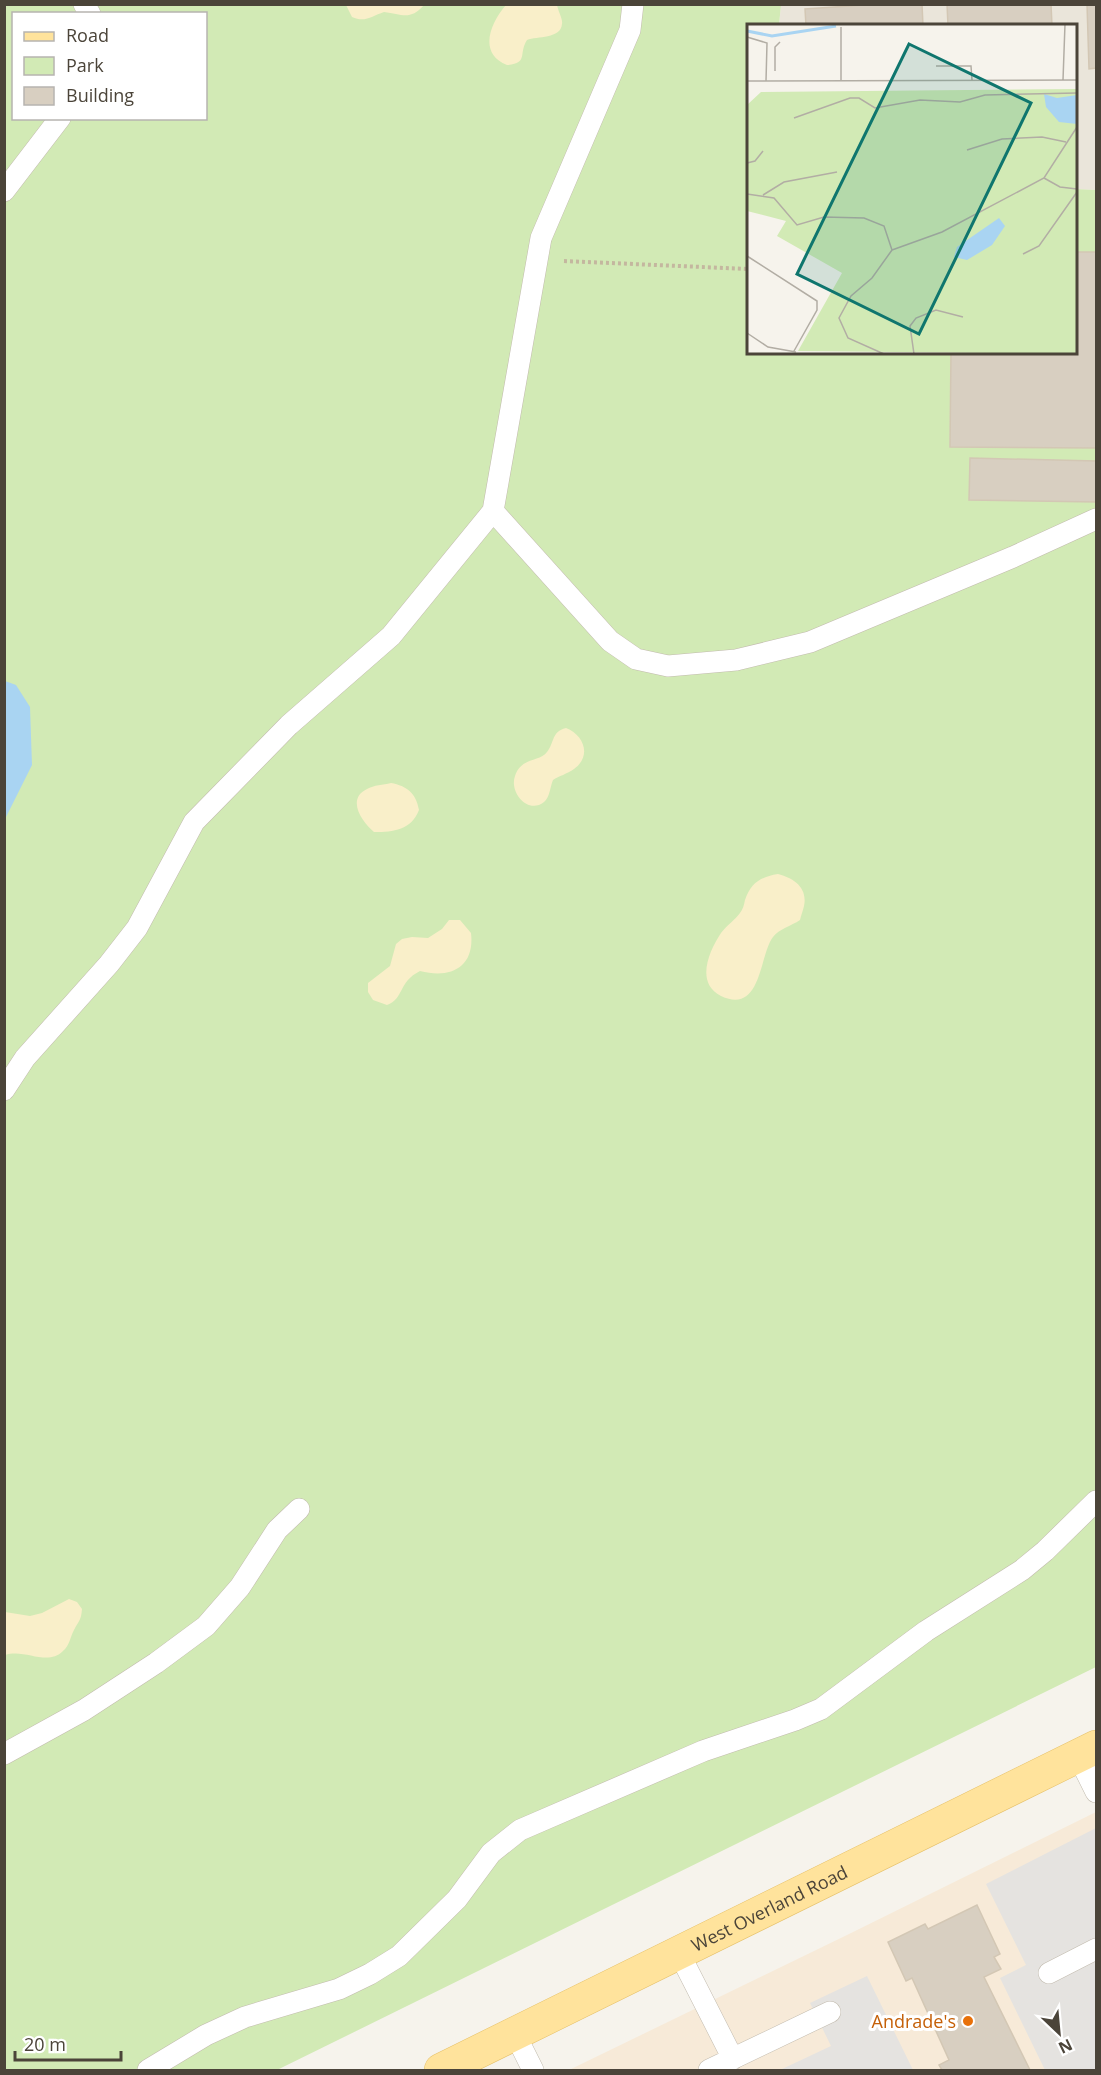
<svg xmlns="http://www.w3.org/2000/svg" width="1101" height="2075" font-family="'Open Sans',sans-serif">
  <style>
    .residential { fill: #eae5da }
    .commercial { fill: #f7ead8 }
    .green { fill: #d2eab5; fill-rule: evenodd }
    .sand { fill: #f9efc9 }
    .parking { fill: #e5e3e0 }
    .water { fill: #a9d4f2 }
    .building { fill: #d8cfc1; stroke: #d3c7b4; stroke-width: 1.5 }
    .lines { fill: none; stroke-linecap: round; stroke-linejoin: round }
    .lane-casing { stroke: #c2bbae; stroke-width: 22 }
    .primary-casing { stroke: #e6c16a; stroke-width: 34 }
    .path { stroke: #c4b79f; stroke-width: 4; stroke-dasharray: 3 3; stroke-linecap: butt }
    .lane { stroke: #fff; stroke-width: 21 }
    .primary { stroke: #ffe39c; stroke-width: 33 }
    .food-dot { fill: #e8710a; stroke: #fff; stroke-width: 2 }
    .labels { text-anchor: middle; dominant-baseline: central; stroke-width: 6; stroke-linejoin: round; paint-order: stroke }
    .street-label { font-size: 18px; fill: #4b4439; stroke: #fff }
    .food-label { font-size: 18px; fill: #c56008; stroke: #fff; text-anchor: end }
    .inset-river { fill: none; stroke: #a9d4f2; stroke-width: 3 }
    .inset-road { fill: none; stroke: #b2ada4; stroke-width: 1.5 }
    .view { fill: #0f766e; fill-opacity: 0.15; stroke: #0f766e; stroke-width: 3 }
    .inset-edge { fill: none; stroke: #4b4439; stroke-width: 3 }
  </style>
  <rect width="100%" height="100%" fill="#f6f3ec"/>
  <path class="residential" d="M781,5H1096V190L1076,189V26H779Z"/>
  <path class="commercial" d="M1096,1812V2070H569L847,1935Z"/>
  <path class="green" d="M5,5H781L779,25L748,26V352H1076V189L1096,190V1667L277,2070H5ZM14,14H206V118H14Z"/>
  <path class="sand" d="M346,5V4L424,5C410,21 402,14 384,12C372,16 365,23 352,17Z
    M506,5H557C558,11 563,19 562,24C561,39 537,36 527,40C518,54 529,63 507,65C478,54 490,23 506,5Z
    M566,728C584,735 592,756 574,769C567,774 559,776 553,780C550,787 550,797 544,802C528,815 509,792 515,776C521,757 540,762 547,752C555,742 551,732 566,728Z
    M391,783C407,786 416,793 419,810C411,830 394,832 374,832C362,822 346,799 367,789C374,785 383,785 391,783Z
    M778,874C793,878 808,887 804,906C803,911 801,915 800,920C791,926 779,929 773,937C759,955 762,1015 721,996C695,983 709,951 721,933C727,925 735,920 740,913C743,909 744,905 745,900C751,883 760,877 778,874Z
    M449,920H460L471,933C475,968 450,979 420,971C398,982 404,999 387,1005L373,1000L368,992V983L390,966L396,944L402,939L412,937L428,938L442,929Z
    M69,1599L77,1602L82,1609C81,1621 79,1620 74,1630C70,1637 70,1645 63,1651C47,1667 25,1648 5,1655V1612L30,1616L42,1613Z"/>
  <path class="parking" d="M1096,1828V2070H1045L1000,1978L1026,1965L986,1884Z
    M867,1976L913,2070H780L831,2046L810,2003Z"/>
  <path class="water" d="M5,681L16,685L30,707L32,765L5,819Z"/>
  <path class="building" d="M878,4H922L923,26H806L805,9Z
    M947,4H1051L1052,26H948Z
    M1087,4H1096V68L1089,69Z
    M1076,252H1096V448L950,447L951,352H1076Z
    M970,458L1096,461V502L969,500Z
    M977,1905L1000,1954L994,1957L1001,1969L984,1977L1030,2070H942L939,2065L949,2060L912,1978L906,1981L888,1942L925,1924L928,1929Z"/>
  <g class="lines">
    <defs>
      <path id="lane" d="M84,4L90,14
        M633,4L630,30L541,238L493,511L610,641L636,659L668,666L736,660L810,642L1013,557L1096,519
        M4,191L60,118
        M4,1090L25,1058L109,964L137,928L194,822L289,725L391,636L493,511
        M4,1754L84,1710L156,1663L206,1626L240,1587L277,1530L299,1509
        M1078,1756L1096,1792
        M679,1953L733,2059
        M1049,1973L1096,1949
        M515,2034L533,2070
        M148,2070L206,2035L245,2017L339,1989L370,1974L399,1956L457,1899L491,1853L520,1830L703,1751L795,1720L821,1709L926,1631L1022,1570L1045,1551L1096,1501
        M709,2070L830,2012"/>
      <g id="primary">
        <path id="s1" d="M441,2070L1096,1747"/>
      </g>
    </defs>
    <use href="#lane" class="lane-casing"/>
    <use href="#primary" class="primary-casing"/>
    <path class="path" d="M564,261L748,269"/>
    <use href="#lane" class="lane"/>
    <use href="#primary" class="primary"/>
  </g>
  <circle class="food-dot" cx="968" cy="2021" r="6"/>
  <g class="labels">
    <g class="street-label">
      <text stroke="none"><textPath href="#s1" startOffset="366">West Overland Road</textPath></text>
    </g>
    <g class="food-label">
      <text x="956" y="2021">Andrade's</text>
    </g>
  </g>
  <g transform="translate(747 24)">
    <rect width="330" height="330" fill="#f6f3ec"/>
    <path d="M330,65V330L51,327L95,249L30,212L39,197L0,187V81L14,68Z" fill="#d2eab5"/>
    <path d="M297,70L310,74L330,71V100L312,98L299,83ZM252,194L258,202L245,221L220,236L207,233L210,223Z" fill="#a9d4f2"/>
    <path class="inset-river" d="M0,7L25,12L89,2"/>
    <path class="inset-road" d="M94,3V57M0,13L20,19L19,57M189,42H224L225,56M28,47V23L33,18M316,56L318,0M0,57L330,56M47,94L103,74H112L128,84L173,76L213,78L238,71L330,69M220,126L255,115L295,113L319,118M0,139L8,137L16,127M297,154L313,163L330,165M0,170L27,174L50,201L77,193L117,194L137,202L145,226L125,254L104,272L92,294L101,314L137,330M16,171L37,158L90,148M145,226L195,208L297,154L330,103M276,230L292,222L330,168M0,232L70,277V286L47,327M0,309L21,323L49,328M167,330L163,302L169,294L189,286L216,293"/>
    <path class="view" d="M162,20L284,79L172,310L50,250Z"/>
    <rect width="330" height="330" class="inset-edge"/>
  </g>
  <rect width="1101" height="2075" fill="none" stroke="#4b4439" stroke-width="12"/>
  <rect x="12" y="12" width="195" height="108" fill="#ffffff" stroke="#b7b4b0" stroke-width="1.5"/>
  <rect x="24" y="32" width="30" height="9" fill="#ffe39c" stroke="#b7b4b0" stroke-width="1.5"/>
  <text x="66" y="42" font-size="18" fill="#4b4439">Road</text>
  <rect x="24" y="57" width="30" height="18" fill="#d2eab5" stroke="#b7b4b0" stroke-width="1.5"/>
  <text x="66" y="72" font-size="18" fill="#4b4439">Park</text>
  <rect x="24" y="87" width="30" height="18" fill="#d8cfc1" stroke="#b7b4b0" stroke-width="1.5"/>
  <text x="66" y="102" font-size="18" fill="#4b4439">Building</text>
  <g transform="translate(1059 2033) rotate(154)" stroke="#ffffff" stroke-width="4.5" paint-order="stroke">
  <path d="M0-4.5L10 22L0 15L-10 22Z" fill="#4b4439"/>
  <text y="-9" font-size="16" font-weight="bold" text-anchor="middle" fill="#4b4439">N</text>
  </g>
  <path d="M15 2051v9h106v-9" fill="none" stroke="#4b4439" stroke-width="3"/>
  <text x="24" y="2051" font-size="18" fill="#4b4439" stroke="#ffffff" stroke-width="4.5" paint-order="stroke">20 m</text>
</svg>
